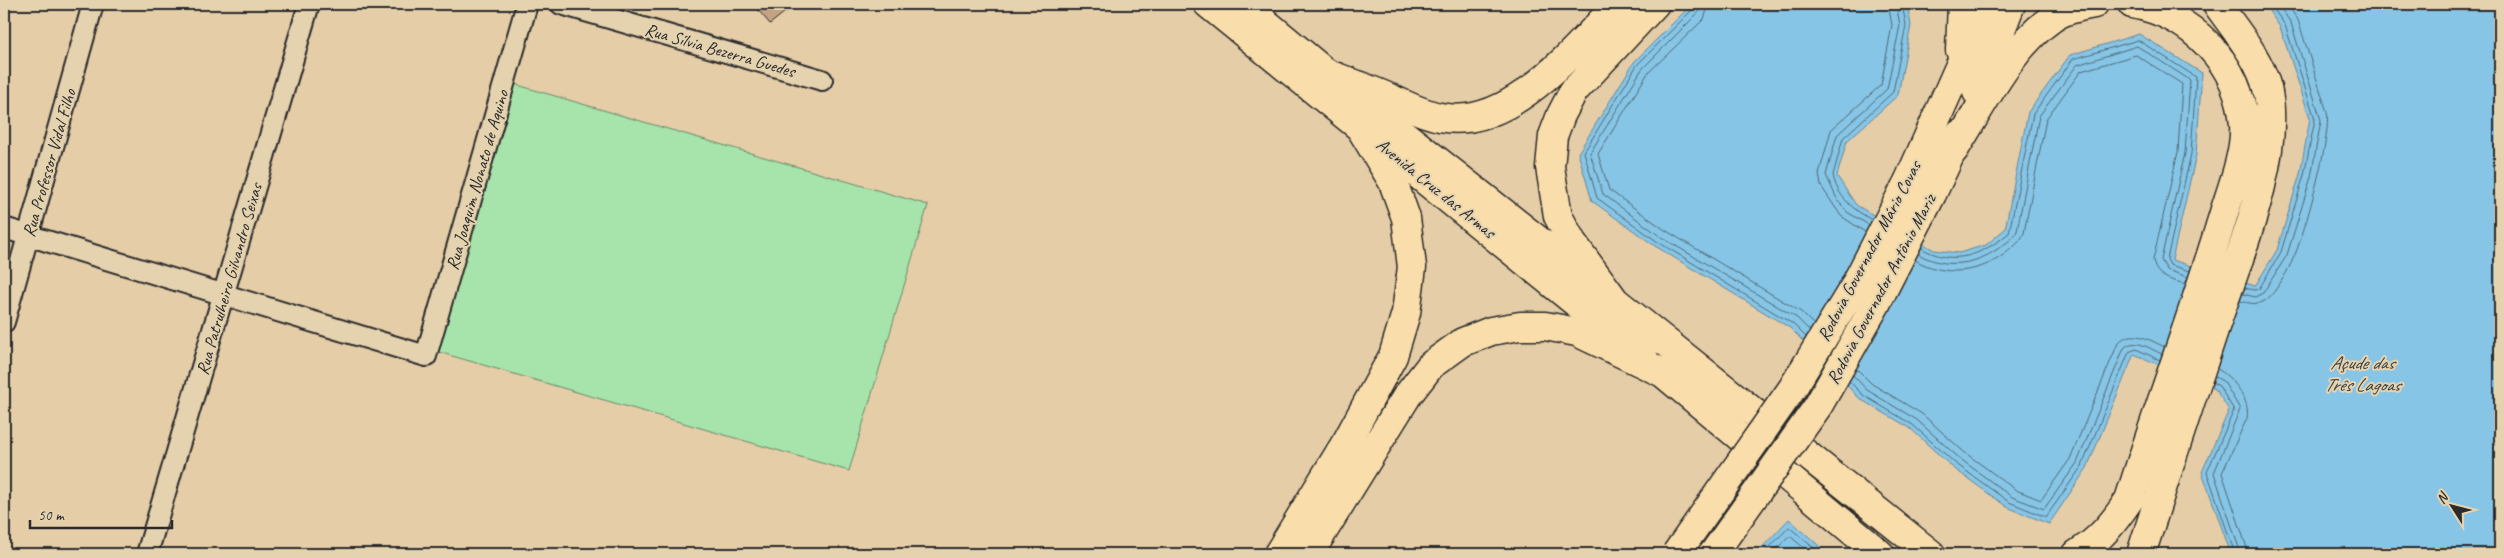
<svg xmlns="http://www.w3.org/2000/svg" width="2504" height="558" font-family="Caveat,sans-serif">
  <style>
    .green { fill: #a6e4ab; stroke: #68886b }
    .water { fill: #86c5e6; stroke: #62879b }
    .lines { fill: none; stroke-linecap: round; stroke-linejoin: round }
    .shore { stroke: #4f6976; stroke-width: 1 }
    .building { fill: #c3a482; stroke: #2b2b2b }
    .minor-casing { stroke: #2b2b2b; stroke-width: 24 }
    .primary-casing { stroke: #2b2b2b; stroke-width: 31 }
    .trunk-casing { stroke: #2b2b2b; stroke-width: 31 }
    .minor { stroke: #e5d3b0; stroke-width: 20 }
    .primary { stroke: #f9deab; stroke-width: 28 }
    .trunk { stroke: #f9deab; stroke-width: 28 }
    .trunk-bridge-casing { stroke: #2b2b2b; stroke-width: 31; stroke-linecap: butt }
    .trunk-bridge { stroke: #f9deab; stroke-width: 28 }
    .labels { text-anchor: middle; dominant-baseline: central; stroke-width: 4; stroke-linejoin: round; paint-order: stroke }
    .street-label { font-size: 18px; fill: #2b2b2b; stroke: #e5d3b0 }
    .water-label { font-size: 19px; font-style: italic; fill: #394247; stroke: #e5d3b0 }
  </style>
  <rect width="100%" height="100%" fill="#e5cda8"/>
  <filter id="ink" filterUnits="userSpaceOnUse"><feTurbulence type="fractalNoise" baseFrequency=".02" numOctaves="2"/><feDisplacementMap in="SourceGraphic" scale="10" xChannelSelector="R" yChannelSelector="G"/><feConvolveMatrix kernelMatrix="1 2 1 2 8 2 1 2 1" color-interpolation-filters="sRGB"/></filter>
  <g filter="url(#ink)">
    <path class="green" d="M514,84L928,205L849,471L435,351Z"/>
    <path class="water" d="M1692,4H1907L1911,25L1898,95L1847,141L1837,176L1856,205L1934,250L1959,253L1986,245L2005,229L2028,112L2070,55L2139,34L2202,73L2196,155L2172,260L2255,286L2277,250L2300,174L2310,118L2280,27L2264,4H2500V554H2231L2202,472L2229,410L2215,389L2134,354L2087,468L2049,524L2007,507L1952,467L1910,428L1860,399L1790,328L1655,246L1592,201L1578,153L1634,62Z
      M1789,519L1828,554H1756Z"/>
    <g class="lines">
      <path class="shore" d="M1695,4L1693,9L1637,65L1584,152L1597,198L1658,242L1793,324L1806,337
        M1701,4L1698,13L1642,69L1590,153L1603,194L1661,237L1797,318L1810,331
        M1709,4L1704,19L1648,73L1598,154L1609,190L1665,230L1801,312L1814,325
        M1872,220C1854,210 1837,197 1833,175L1843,138L1893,92L1906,25L1902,4
        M1869,225L1847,212L1837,199L1826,175L1837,135L1887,89L1900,25L1896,4
        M1865,232L1841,216L1821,186L1819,174L1831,130L1881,85L1892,25L1888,4
        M1921,248C1954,267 1982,255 2009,233L2033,114L2073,59L2138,40L2196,77L2191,154L2167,259L2170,265L2190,271
        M1918,254C1947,270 1978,265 2003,245C2009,241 2014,238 2017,231L2039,116L2077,65L2137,46L2190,80L2185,153L2161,260L2167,270L2188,277
        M1915,260C1944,277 1979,274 2006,253C2013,247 2020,243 2024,233L2046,119L2081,71L2136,55L2182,84L2178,152L2153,260C2156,278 2171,280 2186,284
        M2245,288L2254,290L2259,289L2281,252L2304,175L2315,119L2285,25L2270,4
        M2243,294L2255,297L2263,293L2287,255L2311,177L2321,120L2291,23L2278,4
        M2240,301C2249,303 2258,306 2266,300C2275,294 2289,269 2293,259C2304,237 2332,134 2327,112L2298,20L2287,4
        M1857,369L1872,384L1922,414L1964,452L2016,490L2041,500L2070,459L2118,343C2132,328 2149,340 2165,347
        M2217,369C2232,376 2251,400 2247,418L2222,473L2249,554
        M1853,375L1867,390L1917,420L1959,458L2012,497L2044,509L2077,463L2124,348C2135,337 2150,349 2162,354
        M2214,376L2224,382L2240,409L2214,473L2241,554
        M1849,381L1863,395L1913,425L1955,463L2009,502L2046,517L2082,466L2129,352L2136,349L2160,360
        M2212,382L2219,386L2234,410L2207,472L2235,554
        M1763,554L1789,527L1821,554
        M1771,554L1790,536L1811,554"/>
    </g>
    <path class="building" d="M753,4H795L770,24Z"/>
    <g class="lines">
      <defs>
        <path id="minor" d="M561,4L822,80
          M4,228L426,356L527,4
          M4,322L93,4
          M147,554L309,4"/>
        <path id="primary" d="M1208,4L1644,358
          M1243,4L1326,73L1604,292"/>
        <path id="trunk" d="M1655,4L1573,92L1561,115L1553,136L1550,167L1558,216L1572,242L1615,301L1931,554
          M1960,50L1962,4
          M1326,73C1347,81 1369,89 1390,98C1406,105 1423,114 1440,117C1510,132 1575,48 1618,4
          M1977,92L2011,4
          M1954,150C1981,108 2010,48 2051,19C2063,10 2079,7 2094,4
          M1909,180L1987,4
          M1932,194L1960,134
          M1278,554L1348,439L1393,356L1406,313L1412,267L1406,218L1393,182L1358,124
          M1309,554L1407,396L1431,365L1463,342L1491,331L1520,326H1545L1577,332L1663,373L1880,554
          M2077,554C2100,540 2114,522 2129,500C2159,405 2194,312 2223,216C2231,190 2246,152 2244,125C2240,64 2191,14 2132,4
          M2141,554C2165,479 2189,405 2214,330C2236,264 2283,156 2267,88C2259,57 2235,30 2217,4"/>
      </defs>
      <use href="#minor" class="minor-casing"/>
      <use href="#primary" class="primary-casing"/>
      <use href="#trunk" class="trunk-casing"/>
      <use href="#minor" class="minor"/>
      <use href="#primary" class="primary"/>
      <use href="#trunk" class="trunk"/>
      <defs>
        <path id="trunk-bridge" d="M1676,554L1792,389L1854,287L1909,180
          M1713,554L1818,406L1876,304L1932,194"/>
      </defs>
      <use href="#trunk-bridge" class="trunk-bridge-casing"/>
      <use href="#trunk-bridge" class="trunk-bridge"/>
    </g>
  </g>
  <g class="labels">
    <g class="street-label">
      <text transform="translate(720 50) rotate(16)">Rua Sílvia Bezerra Guedes</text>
      <text transform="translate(49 163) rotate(-74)">Rua Professor Vidal Filho</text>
      <text transform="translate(477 180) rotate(-74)">Rua Joaquim Nonato de Aquino</text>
      <text transform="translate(1436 188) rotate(39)">Avenida Cruz das Armas</text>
      <text transform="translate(1869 251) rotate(-62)">Rodovia Governador Mário Covas</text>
      <text transform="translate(229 279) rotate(-74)">Rua Patrulheiro Gilvandro Seixas</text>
      <text transform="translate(1881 289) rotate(-62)">Rodovia Governador Antônio Mariz</text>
    </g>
    <g class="water-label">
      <text x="2362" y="363">Açude das<tspan x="2362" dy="22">Três Lagoas</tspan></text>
    </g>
  </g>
  <rect width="2504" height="558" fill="none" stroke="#e5d3b0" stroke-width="20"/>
  <rect x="10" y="10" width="2484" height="538" fill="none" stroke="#2b2b2b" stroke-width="2" filter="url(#ink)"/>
  <g transform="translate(2452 506) rotate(306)" stroke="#e5d3b0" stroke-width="4" paint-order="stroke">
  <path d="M0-4L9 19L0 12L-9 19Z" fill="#2b2b2b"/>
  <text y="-8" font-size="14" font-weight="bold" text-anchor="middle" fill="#2b2b2b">N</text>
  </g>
  <path d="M30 520v8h142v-8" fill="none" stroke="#2b2b2b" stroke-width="2.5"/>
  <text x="38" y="520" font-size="15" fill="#2b2b2b" stroke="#e5d3b0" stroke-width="4" paint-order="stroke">50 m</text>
</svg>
